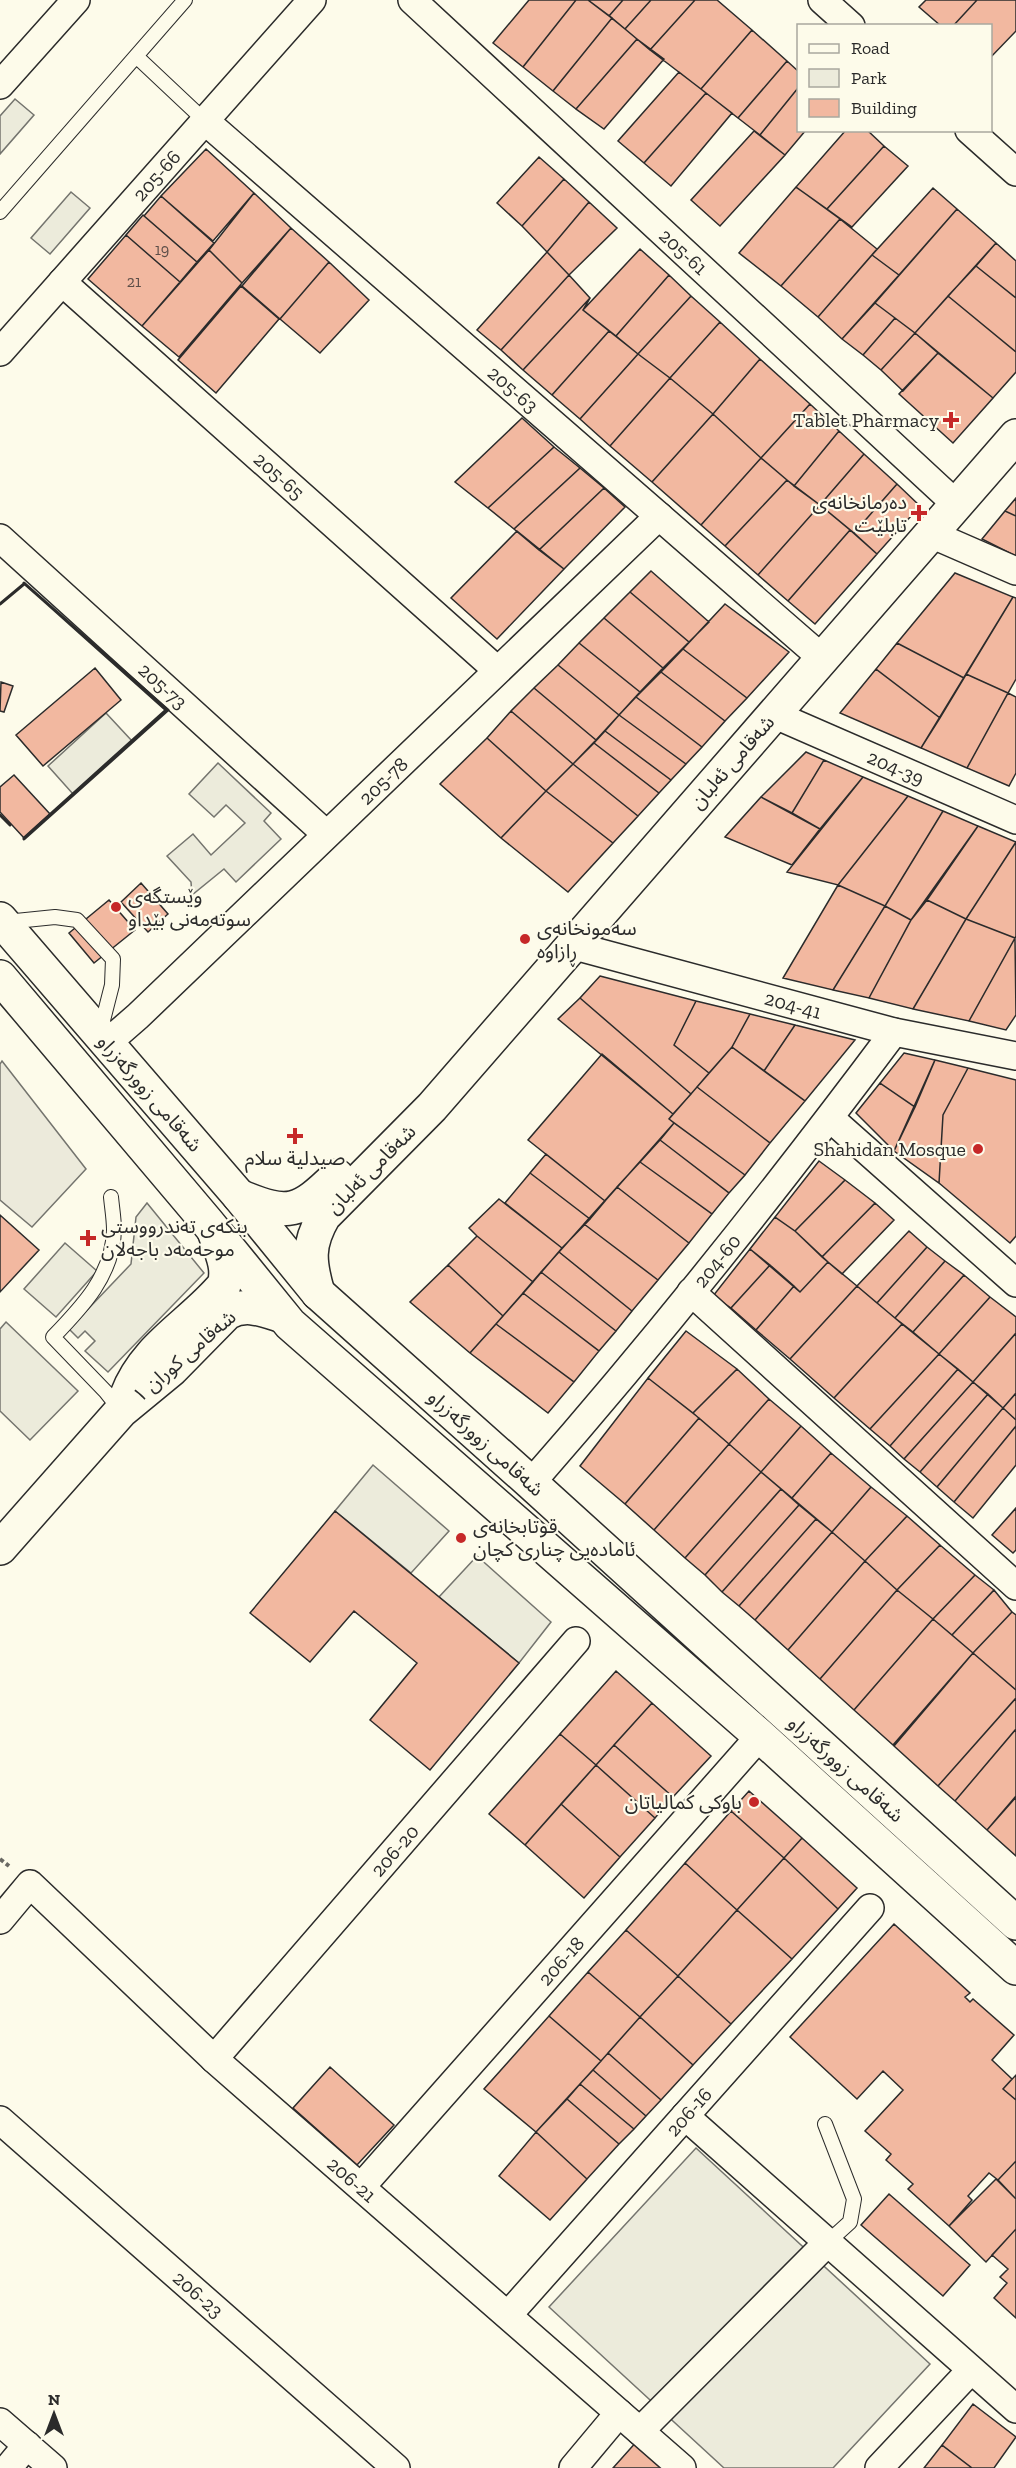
<svg xmlns="http://www.w3.org/2000/svg" width="1016" height="2468" font-family="'Zilla Slab','Noto Sans Arabic',serif">
  <style>
    .green { fill: #ecebdb; stroke: #74746e; stroke-width: 1.5 }
    .parking { fill: #eceadb; stroke: #74746e; stroke-width: 1.5 }
    .building { fill: #f2b8a0; stroke: #2b2b2b; stroke-width: 1.5 }
    .lines { fill: none; stroke-linecap: round; stroke-linejoin: round }
    .service-casing { stroke: #2b2b2b; stroke-width: 16 }
    .minor-casing { stroke: #2b2b2b; stroke-width: 30 }
    .tertiary-casing { stroke: #2b2b2b; stroke-width: 36 }
    .primary-casing { stroke: #2b2b2b; stroke-width: 36 }
    .path { stroke: #6a6964; stroke-width: 4; stroke-dasharray: 4.5 3; stroke-linecap: butt }
    .service { stroke: #fdfbea; stroke-width: 14 }
    .minor { stroke: #fdfbea; stroke-width: 27 }
    .tertiary { stroke: #fdfbea; stroke-width: 33 }
    .primary { stroke: #fdfbea; stroke-width: 33 }
    .wall { stroke: #2b2b2b; stroke-width: 3 }
    .poi-dot { fill: #c62828; stroke: #fdfbea; stroke-width: 2 }
    .labels { text-anchor: middle; dominant-baseline: central; stroke-width: 4.5; stroke-linejoin: round; paint-order: stroke }
    .number-label { font-size: 16px; fill: #5d4e48 }
    .street-label { font-size: 20px; fill: #2b2b2b; stroke: #fdfbea }
    .poi-label { font-size: 20px; fill: #2b2b2b; stroke: #fdfbea; text-anchor: end }
  </style>
  <rect width="100%" height="100%" fill="#fdfbea"/>
  <path class="green" d="M15,99L34,115L0,154V116Z
    M71,192L90,208L50,254L31,238Z
    M106,713L132,741L73,794L48,766Z
    M218,763L271,813L264,821L281,839L236,882L224,869L192,895L191,882L167,856L193,834L211,855L245,823L226,805L214,817L189,794Z
    M147,1203L204,1273L108,1372L85,1351L95,1341L85,1331L78,1338L69,1329L131,1264L136,1217Z
    M65,1243L97,1271L56,1317L24,1289Z
    M6,1322L78,1391L30,1440L0,1411V1329Z
    M373,1465L449,1531L411,1573L335,1511Z
    M477,1556L551,1622L519,1663L439,1597Z
    M696,2148L930,2364L833,2468H724L549,2307Z"/>
  <path class="parking" d="M2,1061L86,1169L32,1227L0,1200V1064Z"/>
  <path class="building" d="M529,0H576L523,67L493,43Z
    M576,0H588L612,18L553,91L523,67Z
    M588,0H623L609,16Z
    M623,0H651L625,29L609,16Z
    M651,0H695L650,50L625,29Z
    M695,0H717L752,30L701,89L650,50Z
    M926,0H977L953,26H941L919,7Z
    M977,0H1016V31L990,58V26H953Z
    M612,18L637,39L576,109L553,91Z
    M752,30L787,61L738,118L701,89Z
    M637,39L664,59L604,129L576,109Z
    M787,61L798,71V88L760,135L738,118Z
    M679,72L706,93L644,163L618,141Z
    M798,88V130H806L785,155L760,135Z
    M706,93L732,113L671,186L644,163Z
    M846,130H867L884,146L827,209L796,187Z
    M754,131L785,155L720,226L691,200Z
    M884,146L908,166L852,227L827,209Z
    M206,149L254,193L213,241L161,196Z
    M539,157L564,179L522,226L497,203Z
    M564,179L589,202L547,252L522,226Z
    M796,187L840,219L781,286L739,253Z
    M933,188L957,209L899,275L872,255Z
    M254,193L291,228L242,283L209,250Z
    M161,196L214,243L197,262L144,216Z
    M589,202L617,228L569,275L547,252Z
    M957,209L996,243L915,333L875,303Z
    M143,215L197,262L180,282L126,235Z
    M840,219L877,249L818,317L781,286Z
    M291,228L329,262L280,319L242,286Z
    M126,235L180,282L142,326L88,279Z
    M996,243L1016,261V298L976,266Z
    M640,249L669,275L616,336L583,310Z
    M209,250L242,283L179,357L142,326Z
    M547,252L569,275L501,350L477,330Z
    M872,255L899,275L842,339L818,317Z
    M329,262L369,300L320,353L280,319Z
    M976,266L1016,298V352L948,296Z
    M569,275L590,298L523,370L501,350Z
    M669,275L691,296L638,354L616,336Z
    M241,286L279,319L216,393L178,360Z
    M691,296L720,322L670,378L638,354Z
    M948,296L1016,352V372L993,398L915,333Z
    M590,298L583,310L609,331L552,395L523,370Z
    M875,303L895,318L863,355L842,339Z
    M895,318L915,333L881,370L863,355Z
    M720,322L760,359L713,414L670,378Z
    M609,331L638,354L580,419L552,395Z
    M915,333L938,353L903,391L881,370Z
    M938,353L993,398L953,443L899,394Z
    M638,354L670,378L610,446L580,419Z
    M760,359L810,404L761,458L713,414Z
    M670,378L713,414L652,482L610,446Z
    M810,404L839,431L794,486L761,458Z
    M713,414L761,458L701,525L652,482Z
    M522,418L554,447L488,508L455,482Z
    M839,431L864,454L820,505L794,486Z
    M554,447L580,468L514,529L488,508Z
    M864,454L897,484L854,533L820,505Z
    M761,458L787,480L725,546L701,525Z
    M580,468L604,488L539,550L514,529Z
    M787,480L820,505L758,575L725,546Z
    M897,484L920,506L877,554L854,533Z
    M604,488L625,507L564,569L539,550Z
    M1016,498V516L1005,511Z
    M820,505L850,530L788,601L758,575Z
    M1005,511L1016,516V556L982,539Z
    M850,530L877,554L815,624L788,601Z
    M517,531L564,569L497,639L451,598Z
    M651,571L709,622L689,642L630,592Z
    M955,573L1013,597L964,678L897,643Z
    M630,592L689,642L663,668L604,618Z
    M1013,597L1016,598V679L1008,693L966,674Z
    M725,604L789,652L747,698L683,649Z
    M604,618L663,668L640,692L579,643Z
    M579,643L640,692L619,715L558,665Z
    M897,643L964,678L940,718L876,669Z
    M683,649L747,698L725,721L661,672Z
    M558,665L619,715L596,740L534,688Z
    M95,668L121,700L43,766L16,735Z
    M876,669L940,718L921,748L840,713Z
    M661,672L725,721L702,747L636,697Z
    M966,674L1008,693L967,768L921,748Z
    M1,682L13,686L4,712L0,711Z
    M534,688L596,740L573,764L511,711Z
    M1008,693L1016,697V773L1009,786L967,768Z
    M636,697L702,747L686,764L619,715Z
    M511,711L573,764L546,791L487,738Z
    M619,715L686,764L671,780L605,731Z
    M605,731L671,780L659,793L594,743Z
    M487,738L546,791L501,838L440,784Z
    M594,743L659,793L638,816L573,764Z
    M806,752L824,760L792,813L761,797Z
    M824,760L863,777L820,829L792,813Z
    M573,764L638,816L613,843L546,791Z
    M14,775L50,814L24,838L0,812V787Z
    M863,777L908,796L838,885L787,872Z
    M546,791L613,843L568,892L501,838Z
    M908,796L943,811L885,906L838,885Z
    M761,797L820,829L792,865L725,837Z
    M943,811L978,826L911,920L885,906Z
    M978,826L1016,842L966,919L927,900Z
    M1016,842V936L1015,938L966,919Z
    M141,883L168,914L148,932L121,902Z
    M838,885L885,906L833,990L783,978Z
    M109,900L135,930L94,963L69,933Z
    M927,900L966,919L913,1009L869,998L911,920Z
    M885,906L911,920L869,998L833,990Z
    M966,919L1015,938L969,1021L913,1009Z
    M1015,938L1016,1015L1006,1030L969,1021Z
    M600,976L696,1001L674,1045L709,1073L691,1094L580,998Z
    M580,998L691,1094L673,1114L558,1019Z
    M696,1001L750,1014L732,1047L709,1073L674,1045Z
    M750,1014L795,1025L764,1071L732,1047Z
    M795,1025L855,1040L805,1101L764,1071Z
    M732,1047L805,1101L770,1143L697,1087Z
    M904,1053L935,1060L915,1107L880,1083Z
    M602,1054L673,1114L669,1119L674,1123L605,1201L528,1140Z
    M935,1060L968,1068L943,1115L939,1183L894,1151Z
    M968,1068L1016,1080V1236L1010,1243L939,1183L943,1115Z
    M880,1083L915,1107L894,1151L856,1113Z
    M697,1087L770,1143L745,1175L669,1119Z
    M674,1123L745,1175L729,1193L660,1140Z
    M660,1140L729,1193L712,1214L640,1162Z
    M546,1154L605,1201L590,1219L530,1173Z
    M819,1161L845,1180L795,1231L775,1217Z
    M640,1162L712,1214L689,1243L617,1187Z
    M530,1173L590,1219L562,1248L505,1203Z
    M845,1180L875,1203L822,1257L795,1231Z
    M617,1187L689,1243L658,1280L584,1224Z
    M499,1199L562,1248L533,1282L477,1236L469,1228Z
    M875,1203L894,1220L842,1274L822,1257Z
    M0,1215L39,1250L0,1292Z
    M775,1217L795,1231L828,1262L800,1292L750,1249Z
    M584,1224L658,1280L632,1311L559,1252Z
    M909,1231L927,1247L877,1303L857,1286Z
    M477,1236L533,1282L503,1316L448,1265Z
    M927,1247L945,1261L895,1318L877,1303Z
    M750,1249L770,1265L731,1308L713,1296Z
    M559,1252L632,1311L616,1331L541,1272Z
    M945,1261L964,1275L913,1332L895,1318Z
    M828,1262L857,1286L790,1359L756,1330L794,1286L800,1292Z
    M448,1265L503,1316L470,1353L410,1302Z
    M770,1265L794,1286L756,1330L731,1308Z
    M541,1272L616,1331L599,1351L523,1293Z
    M964,1275L990,1297L939,1354L913,1332Z
    M857,1286L902,1324L834,1398L790,1359Z
    M523,1293L599,1351L574,1382L496,1324Z
    M990,1297L1016,1317V1333L973,1382L939,1354Z
    M496,1324L574,1382L548,1413L470,1353Z
    M902,1324L939,1354L870,1429L834,1398Z
    M686,1331L737,1369L693,1413L648,1378Z
    M1016,1333V1393L1003,1408L973,1382Z
    M939,1354L958,1369L890,1446L870,1429Z
    M737,1369L769,1399L729,1444L693,1413Z
    M958,1369L973,1382L904,1459L890,1446Z
    M648,1378L699,1418L625,1504L580,1466Z
    M973,1382L988,1394L920,1472L904,1459Z
    M1016,1393V1420L1003,1408Z
    M988,1394L1003,1408L937,1487L920,1472Z
    M769,1399L801,1426L761,1472L729,1444Z
    M1003,1408L1016,1420V1426L954,1502L937,1487Z
    M699,1418L729,1444L654,1530L625,1504Z
    M801,1426L831,1453L792,1498L761,1472Z
    M1016,1426V1465L973,1518L954,1502Z
    M729,1444L761,1472L685,1558L654,1530Z
    M831,1453L871,1487L832,1532L792,1498Z
    M761,1472L781,1489L705,1575L685,1558Z
    M871,1487L907,1516L865,1561L832,1532Z
    M781,1489L799,1505L722,1592L705,1575Z
    M799,1505L816,1519L739,1606L722,1592Z
    M1016,1508V1550L1013,1553L992,1535Z
    M335,1511L519,1663L430,1770L370,1720L417,1663L354,1611L310,1662L250,1613Z
    M907,1516L940,1545L897,1590L865,1561Z
    M816,1519L832,1532L755,1620L739,1606Z
    M832,1532L865,1561L788,1650L755,1620Z
    M940,1545L975,1575L933,1619L897,1590Z
    M865,1561L897,1590L820,1679L788,1650Z
    M975,1575L994,1590L952,1635L933,1619Z
    M897,1590L933,1619L854,1710L820,1679Z
    M994,1590L1012,1612L973,1653L952,1635Z
    M1012,1612L1016,1615V1690L973,1653Z
    M933,1619L973,1653L893,1745L854,1710Z
    M973,1653L1016,1690V1698L938,1786L894,1746Z
    M616,1671L652,1703L596,1765L560,1734Z
    M1016,1698V1729L955,1801L938,1786Z
    M652,1703L711,1756L673,1797L614,1745Z
    M1016,1729V1796L987,1830L955,1801Z
    M560,1734L596,1765L525,1845L489,1814Z
    M614,1745L673,1797L655,1818L596,1765Z
    M596,1765L655,1818L620,1857L561,1804Z
    M749,1791L802,1838L784,1858L731,1811Z
    M1016,1797V1856L987,1830Z
    M561,1804L620,1857L584,1898L525,1845Z
    M731,1811L784,1858L737,1910L685,1863Z
    M802,1838L857,1888L838,1909L784,1858Z
    M784,1858L838,1909L792,1959L737,1910Z
    M685,1863L737,1910L678,1976L626,1930Z
    M737,1910L792,1959L731,2024L678,1976Z
    M894,1924L970,1993L965,1997L970,2002L973,1999L1014,2035L992,2060L1012,2079L1003,2089L1016,2100V2161L998,2180L989,2173L968,2196L972,2200L949,2226L908,2189L913,2184L886,2160L891,2154L865,2131L903,2090L883,2071L857,2099L790,2037Z
    M626,1930L678,1976L640,2017L588,1972Z
    M588,1972L640,2017L601,2061L549,2016Z
    M678,1976L731,2024L693,2065L640,2017Z
    M549,2016L601,2061L536,2132L484,2089Z
    M640,2017L693,2065L661,2100L608,2053Z
    M608,2053L661,2100L646,2116L593,2070Z
    M330,2067L394,2125L357,2165L293,2108Z
    M593,2070L646,2116L634,2129L580,2084Z
    M1016,2075V2100L1003,2089Z
    M580,2084L634,2129L619,2144L567,2099Z
    M567,2099L619,2144L587,2179L536,2132Z
    M536,2132L587,2179L550,2220L499,2176Z
    M1016,2161V2199L998,2180Z
    M996,2179L1016,2199V2229L986,2262L949,2226Z
    M889,2194L970,2265L943,2296L861,2225Z
    M1016,2229V2318L994,2298L1007,2283L1000,2277L1008,2269L992,2255Z
    M973,2404L1016,2437L994,2468H972L942,2445Z
    M638,2440L670,2468H613Z
    M942,2445L972,2468H924Z"/>
  <g class="lines">
    <defs>
      <path id="service" d="M136,56L204,120
        M0,212L185,0
        M6,922L55,917L77,920L113,959L112,985L100,1032
        M111,1197C112,1208 114,1219 114,1230C113,1275 82,1307 53,1337L106,1392L121,1411
        M825,2124L854,2199L850,2222L828,2242"/>
      <g id="minor">
        <path id="s1" d="M412,0L956,504"/>
        <path d="M822,0L851,26"/>
        <path d="M0,85L76,0"/>
        <path id="s2" d="M204,120L822,658"/>
        <path d="M969,130L1016,172"/>
        <path id="s3" d="M62,282L497,670"/>
        <path id="s4" d="M0,352L312,0"/>
        <path d="M931,534L1016,571"/>
        <path id="s5" d="M0,538L326,834"/>
        <path id="s6" d="M773,714L1016,820"/>
        <path id="s7" d="M571,945L894,1032L1016,1056"/>
        <path id="s8" d="M107,1043L138,1016L659,516"/>
        <path d="M830,1118L1016,1283"/>
        <path d="M691,1292L1016,1586"/>
        <path id="s9" d="M531,1483C658,1338 779,1186 894,1032"/>
        <path id="s10" d="M0,1920L30,1884L214,2059L682,2468"/>
        <path id="s11" d="M214,2059L576,1641"/>
        <path d="M685,2116L1016,2409"/>
        <path id="s12" d="M0,2120L396,2468"/>
        <path id="s13" d="M361,2187L760,1736"/>
        <path id="s14" d="M508,2315L870,1908"/>
        <path d="M0,2422L53,2468"/>
        <path d="M640,2431L828,2242"/>
        <path d="M8,2468L27,2445"/>
        <path d="M573,2468L619,2413"/>
        <path d="M879,2468L971,2370"/>
      </g>
      <path id="tertiary" d="M239,1196C289,1217 299,1213 337,1176
        M318,1293C309,1262 307,1245 324,1216L432,1107L1016,436
        M127,1395C145,1346 193,1323 224,1285C230,1267 220,1249 214,1231
        M0,1548L121,1411L172,1369L227,1313C246,1302 263,1310 283,1316"/>
      <path id="primary" d="M0,919L239,1196L318,1293L531,1483L1016,1923
        M0,977L208,1223L290,1324L760,1736L1016,1968"/>
    </defs>
    <use href="#service" class="service-casing"/>
    <use href="#minor" class="minor-casing"/>
    <use href="#tertiary" class="tertiary-casing"/>
    <use href="#primary" class="primary-casing"/>
    <path class="path" d="M0,1859L9,1866"/>
    <use href="#service" class="service"/>
    <use href="#minor" class="minor"/>
    <use href="#tertiary" class="tertiary"/>
    <use href="#primary" class="primary"/>
    <path class="wall" d="M24,583L168,710H166Z
      M0,604L24,584
      M166,710H168L24,839V838Z
      M0,815L10,825"/>
  </g>
  <g class="poi-dot">
    <path d="M948 411h6v6h6v6h-6v6h-6v-6h-6v-6h6z"/>
    <path d="M916 504h6v6h6v6h-6v6h-6v-6h-6v-6h6z"/>
    <circle cx="116" cy="907" r="6"/>
    <circle cx="525" cy="939" r="6"/>
    <path d="M292 1127h6v6h6v6h-6v6h-6v-6h-6v-6h6z"/>
    <circle cx="978" cy="1149" r="6"/>
    <path d="M85 1229h6v6h6v6h-6v6h-6v-6h-6v-6h6z"/>
    <circle cx="461" cy="1538" r="6"/>
    <circle cx="754" cy="1802" r="6"/>
  </g>
  <g class="labels">
    <g class="number-label">
      <text x="162" y="249">19</text>
      <text x="134" y="281">21</text>
    </g>
    <g class="street-label">
      <text stroke="none"><textPath href="#s4" startOffset="236">205-66</textPath></text>
      <text stroke="none"><textPath href="#s1" startOffset="370">205-61</textPath></text>
      <text stroke="none"><textPath href="#s2" startOffset="410">205-63</textPath></text>
      <text stroke="none"><textPath href="#s3" startOffset="291">205-65</textPath></text>
      <text stroke="none"><textPath href="#s5" startOffset="220">205-73</textPath></text>
      <text transform="translate(732 762) rotate(-49)">شەقامی ئەلبان</text>
      <text stroke="none"><textPath href="#s6" startOffset="134">204-39</textPath></text>
      <text stroke="none"><textPath href="#s8" startOffset="381">205-78</textPath></text>
      <text stroke="none"><textPath href="#s7" startOffset="230">204-41</textPath></text>
      <text transform="translate(150 1093) rotate(49)">شەقامی زوورگەزراو</text>
      <text transform="translate(371 1169) rotate(-45)">شەقامی ئەلبان</text>
      <text stroke="none"><textPath href="#s9" startOffset="290">204-60</textPath></text>
      <text transform="translate(184 1356) rotate(-41)">شەقامی کوران ١</text>
      <text transform="translate(486 1443) rotate(42)">شەقامی زوورگەزراو</text>
      <text transform="translate(846 1769) rotate(42)">شەقامی زوورگەزراو</text>
      <text stroke="none"><textPath href="#s11" startOffset="276">206-20</textPath></text>
      <text stroke="none"><textPath href="#s13" startOffset="302">206-18</textPath></text>
      <text stroke="none"><textPath href="#s14" startOffset="272">206-16</textPath></text>
      <text stroke="none"><textPath href="#s10" startOffset="484">206-21</textPath></text>
      <text stroke="none"><textPath href="#s12" startOffset="264">206-23</textPath></text>
    </g>
    <g class="poi-label">
      <text x="939" y="420">Tablet Pharmacy</text>
      <text x="907" y="502">دەرمانخانەی<tspan x="907" dy="23">تابلێت</tspan></text>
      <text x="128" y="896" text-anchor="start">وێستگەی<tspan x="128" dy="23">سوتەمەنی بێداو</tspan></text>
      <text x="537" y="928" text-anchor="start">سەمونخانەی<tspan x="537" dy="23">ڕازاوە</tspan></text>
      <text x="966" y="1149">Shahidan Mosque</text>
      <text x="295" y="1158" text-anchor="middle">صیدلیة سلام</text>
      <text x="101" y="1226" text-anchor="start">بنکەی تەندرووستی<tspan x="101" dy="23">موحەمەد باجەلان</tspan></text>
      <text x="473" y="1526" text-anchor="start">قوتابخانەی<tspan x="473" dy="23">ئامادەیی چناری کچان</tspan></text>
      <text x="742" y="1802">باوکی کمالیاتان</text>
    </g>
  </g>
  <rect x="797" y="24" width="195" height="108" fill="#fdfbea" stroke="#a9a89e" stroke-width="1.5"/>
  <rect x="809" y="44" width="30" height="9" fill="#fdfbea" stroke="#a9a89e" stroke-width="1.5"/>
  <text x="851" y="54" font-size="18" fill="#2b2b2b">Road</text>
  <rect x="809" y="69" width="30" height="18" fill="#ecebdb" stroke="#a9a89e" stroke-width="1.5"/>
  <text x="851" y="84" font-size="18" fill="#2b2b2b">Park</text>
  <rect x="809" y="99" width="30" height="18" fill="#f2b8a0" stroke="#a9a89e" stroke-width="1.5"/>
  <text x="851" y="114" font-size="18" fill="#2b2b2b">Building</text>
  <g transform="translate(54 2414)" stroke="#fdfbea" stroke-width="4.5" paint-order="stroke">
  <path d="M0-4.5L10 22L0 15L-10 22Z" fill="#2b2b2b"/>
  <text y="-9" font-size="16" font-weight="bold" text-anchor="middle" fill="#2b2b2b">N</text>
  </g>
</svg>
